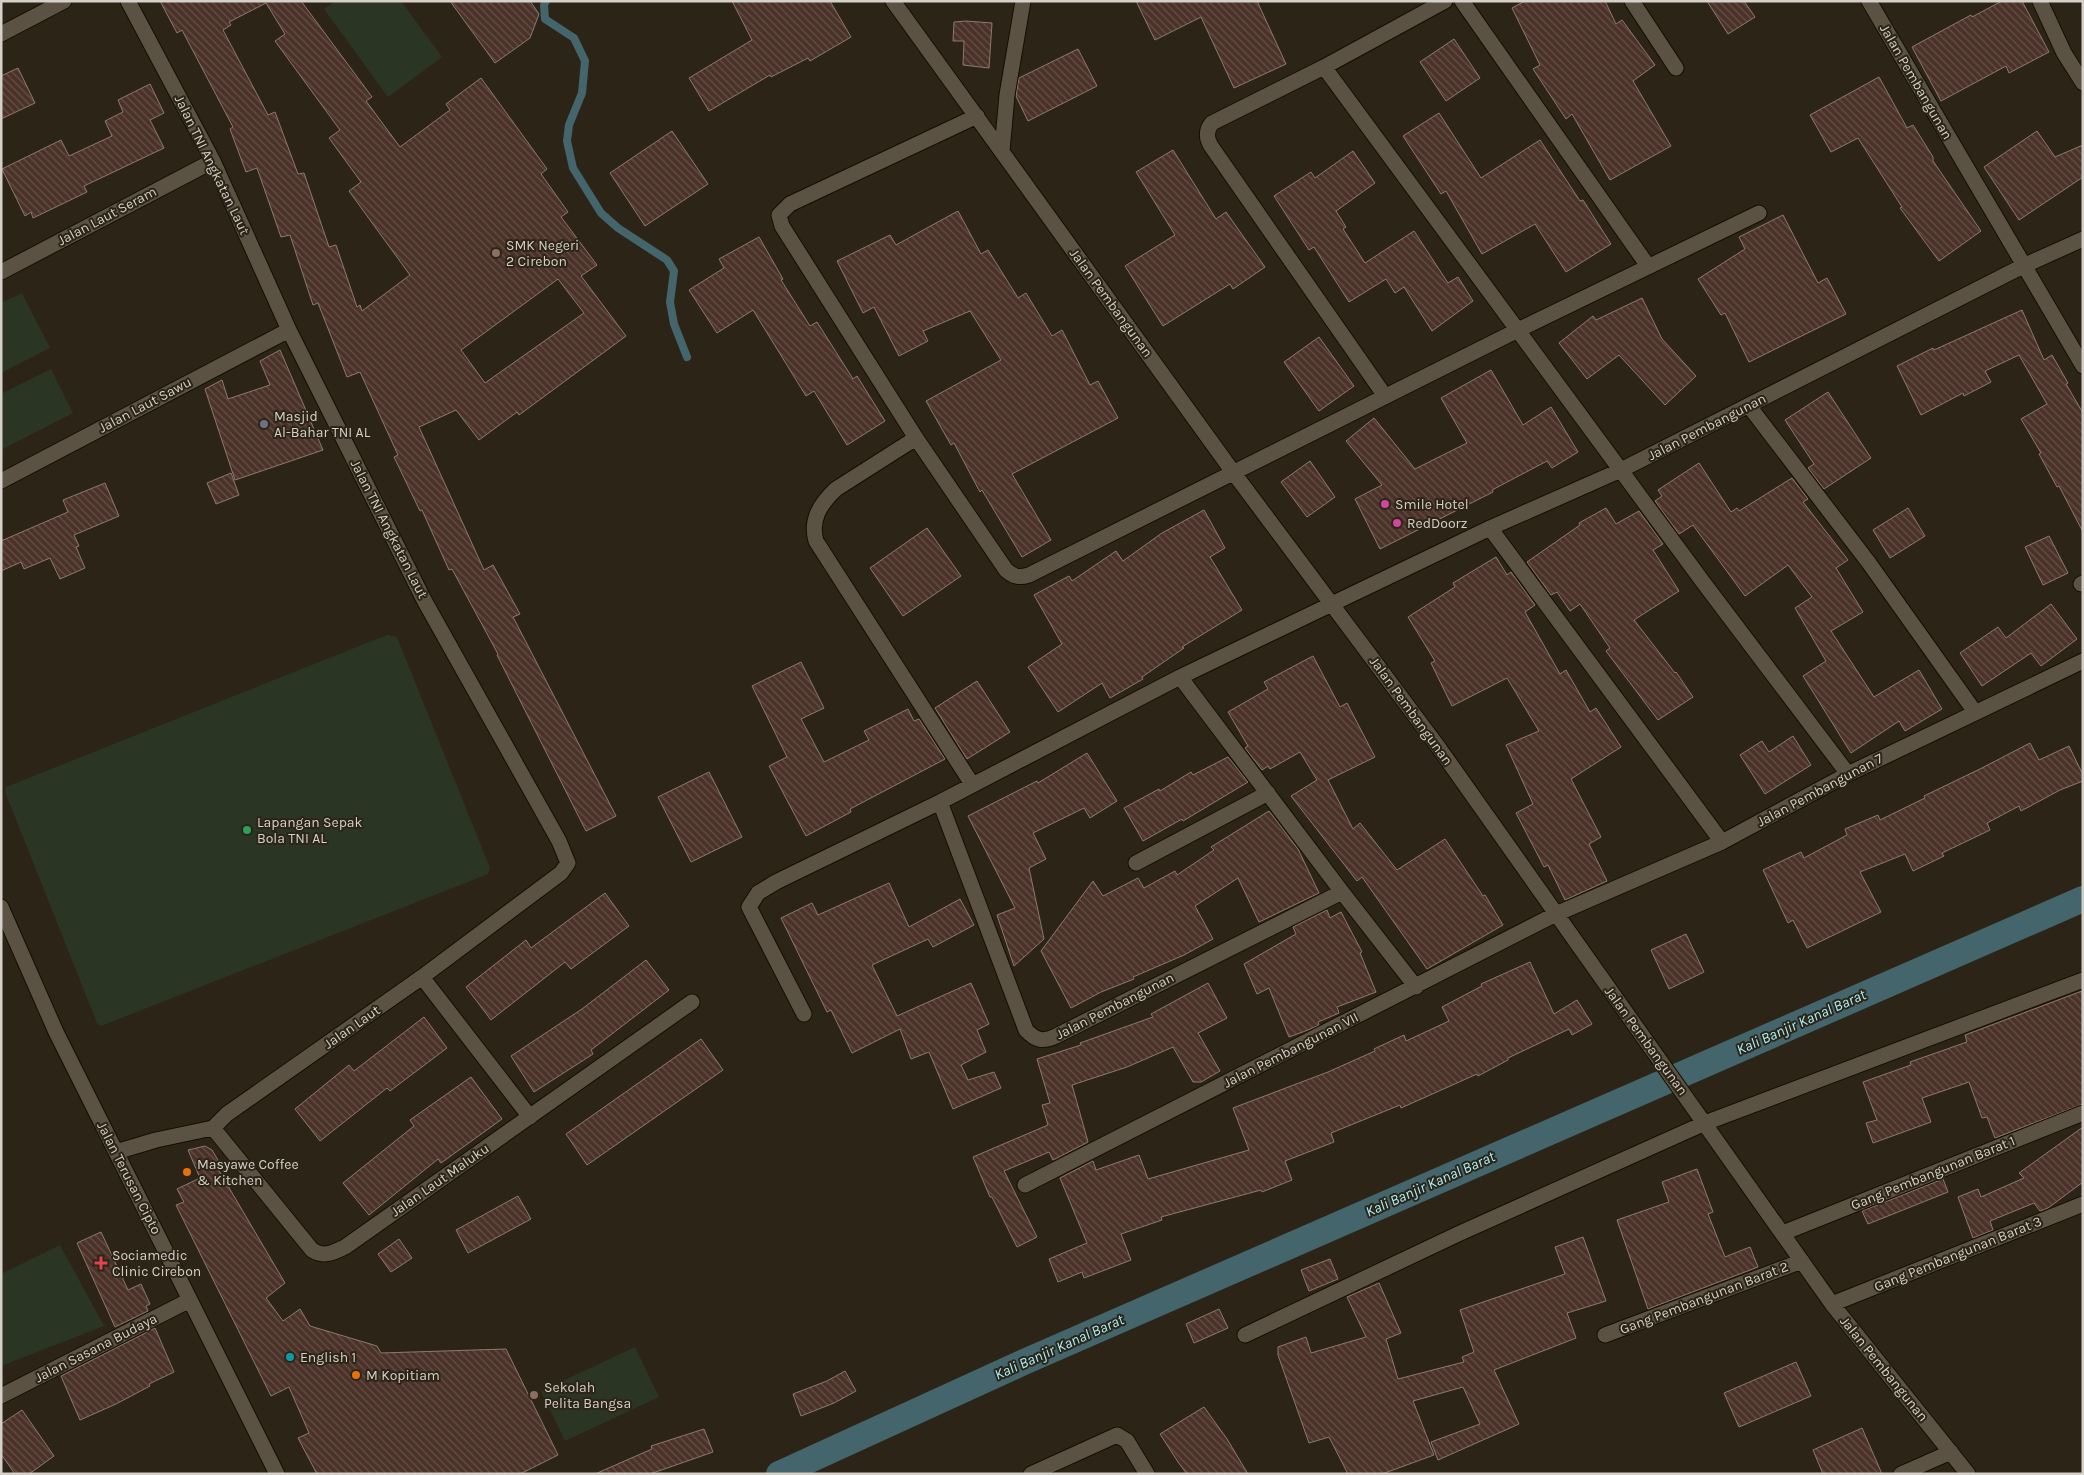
<svg xmlns="http://www.w3.org/2000/svg" width="2084" height="1475" font-family="Karla,sans-serif">
  <style>
    .green { fill: #2b3523 }
    .lines { fill: none; stroke-linecap: round; stroke-linejoin: round }
    .stream { stroke: #43656b; stroke-width: 8 }
    .canal { stroke: #43656b; stroke-width: 26 }
    .building { fill: url(#building-back-hatch); stroke: #8c7972; fill-rule: evenodd }
    .minor-casing { stroke: #140e03; stroke-width: 17 }
    .minor { stroke: #5b5243; stroke-width: 15 }
    .education-dot { fill: #8d6e63; stroke: #2c2517; stroke-width: 2 }
    .worship-dot { fill: #6b7280; stroke: #2c2517; stroke-width: 2 }
    .hotel-dot { fill: #d1479c; stroke: #2c2517; stroke-width: 2 }
    .leisure-dot { fill: #2e9e5b; stroke: #2c2517; stroke-width: 2 }
    .food-dot { fill: #e8710a; stroke: #2c2517; stroke-width: 2 }
    .health-dot { fill: #e0444e; stroke: #2c2517; stroke-width: 2 }
    .culture-dot { fill: #0f9aa8; stroke: #2c2517; stroke-width: 2 }
    .labels { text-anchor: middle; dominant-baseline: central; stroke-width: 4; stroke-linejoin: round; paint-order: stroke }
    .street-label { font-size: 14px; fill: #d5d0c8; stroke: #2c2517 }
    .poi-label { font-size: 14px; fill: #d5d0c8; stroke: #2c2517; text-anchor: start }
    .water-label { font-size: 15px; font-style: italic; fill: #aaf0fc; stroke: #2c2517 }
  </style>
  <defs>
    <pattern id="building-back-hatch" width="6" height="6" patternUnits="userSpaceOnUse" patternTransform="scale(1.25)"><rect width="6" height="6" fill="#4b3229"/><path d="M-1 5l2 2M0 0l6 6M5-1l2 2" fill="none" stroke="#644f47"/></pattern>
  </defs>
  <rect width="100%" height="100%" fill="#2c2517"/>
  <path class="green" d="M335,1H401L442,57L388,97L324,9Z
    M22,293L50,348L1,373V303Z
    M51,369L73,413L1,450V394Z
    M387,635L397,637L490,868L488,874L101,1026L97,1023L5,792L6,787Z
    M60,1245L104,1326L1,1366V1274Z
    M635,1347L659,1397L565,1441L541,1391Z"/>
  <g class="lines">
    <path class="stream" d="M546,1L544,5L545,19L574,38L585,61L582,93L569,125L567,141L573,168L601,213L618,228L667,260L674,271L670,302L674,324L687,357"/>
    <path class="canal" d="M779,1474L1024,1362L2083,899"/>
  </g>
  <path class="building" d="M160,1H301L372,97L366,101L400,147L450,110L446,104L481,78L547,169L541,174L568,212L561,217L597,265L581,276L626,336L519,415L517,412L479,440L456,410L419,427L484,570L493,565L520,614L513,617L616,816L586,831L497,655L498,654L452,569L449,570L422,510L420,511L394,457L398,455L360,372L347,377L318,303L313,305L290,235L281,237L257,168L246,172L230,129L233,127L182,30L177,33ZM266,3L285,34L275,41L340,130L329,138L361,182L349,191L410,275L362,311L360,305L357,307L336,245L329,247L304,173L298,174L275,112L268,115L223,30L231,25L229,22ZM558,279L584,313L485,383L461,350Z
    M450,1H530L539,14L530,38L495,63Z
    M732,1H830L851,37L810,61L808,58L771,77L770,75L709,111L689,78L752,40Z
    M1136,1H1257L1286,64L1234,88L1201,17L1155,40Z
    M1525,1H1605L1616,24L1622,20L1655,65L1633,81L1671,146L1610,180L1572,114L1566,119L1533,69L1540,65L1512,8Z
    M1707,1H1744L1755,17L1728,34Z
    M2002,1H2022L2049,52L2009,73L2006,66L1941,101L1912,47L1971,15L1972,17Z
    M966,21L992,23L989,68L963,65L964,41H953L954,22Z
    M1454,39L1480,78L1446,101L1420,62Z
    M1078,49L1097,86L1028,121L1016,96L1019,78Z
    M18,68L35,103L1,119V76Z
    M1879,77L1907,128L1913,125L1933,157V161L1981,231L1939,261L1900,208L1902,207L1858,138L1831,152L1810,115Z
    M150,84L164,113L150,120L164,148L84,186L87,192L33,218L31,212L25,216L2,169L61,140L69,156L112,136L105,121L123,112L118,100Z
    M1439,113L1481,178L1540,140L1580,201L1583,200L1611,244L1566,272L1535,224L1482,254L1446,191L1441,194L1403,136Z
    M672,131L708,184L645,226L610,173Z
    M2037,131L2055,157L2083,145V177L2019,220L1984,167Z
    M1173,150L1216,219L1226,212L1265,267L1233,289L1230,284L1163,326L1125,266L1175,235L1136,172Z
    M1353,151L1375,183L1336,211L1346,227L1343,229L1365,263L1414,231L1448,283L1458,277L1473,301L1432,331L1404,287L1395,293L1386,279L1349,302L1314,247L1309,250L1274,196L1311,172L1315,178Z
    M958,211L981,254L988,250L1018,298L1026,293L1052,336L1062,330L1090,385L1098,381L1118,418L1012,474L1051,540L1022,557L982,490L980,492L954,443L951,445L926,401L1001,360L970,311L923,331L928,341L899,356L874,307L863,313L837,261L890,235L896,245Z
    M1783,215L1818,283L1827,278L1846,314L1749,362L1725,313L1721,315L1698,279L1745,249L1739,237Z
    M759,237L783,279L781,280L810,326L817,322L853,379L857,376L885,421L847,445L814,391L806,396L753,310L717,333L689,290L724,268L719,259Z
    M1642,298L1662,339L1696,376L1665,405L1619,355L1587,379L1559,343L1593,316L1596,320Z
    M2022,310L2044,360L2052,355L2068,383L2066,384L2083,413V532L2059,486L2057,487L2039,454L2041,453L2021,419L2047,404L2019,355L1985,371L1991,382L1964,396L1963,393L1921,415L1897,366L1933,348L1934,350Z
    M1319,337L1354,386L1319,411L1284,362Z
    M280,350L323,450L235,480L205,389L222,380L228,399L270,385L260,361Z
    M1491,370L1523,425L1551,407L1578,452L1552,468L1547,461L1492,490L1493,492L1380,549L1355,499L1382,485L1346,441L1374,418L1415,469L1467,443L1441,398Z
    M1828,392L1871,458L1824,489L1808,468L1814,464L1785,420Z
    M1310,461L1335,497L1307,517L1281,482Z
    M1699,463L1731,512L1737,508L1739,511L1792,478L1808,499L1803,502L1848,560L1836,568L1863,612L1831,631L1874,697L1919,670L1942,709L1905,731L1899,721L1851,753L1803,676L1826,661L1795,608L1812,597L1788,565L1745,596L1693,525L1679,534L1655,501L1662,496L1658,490Z
    M231,473L239,495L216,504L207,483Z
    M105,483L119,516L74,535L79,546L76,547L85,568L60,579L50,558L24,569L21,562L1,571V541L68,512L63,500Z
    M1606,508L1616,524L1639,511L1663,544L1653,550L1679,591L1634,620L1675,673L1676,672L1693,697L1658,720L1606,651L1610,648L1580,604L1570,611L1557,592L1551,595L1527,562L1580,525L1579,523Z
    M1908,508L1925,536L1890,558L1873,530Z
    M1204,510L1225,548L1210,557L1242,610L1182,647L1184,648L1142,677L1143,679L1110,698L1102,683L1058,712L1028,667L1062,644L1034,595L1069,576L1072,581L1116,551L1123,561L1162,533Z
    M927,528L961,576L903,616L870,568Z
    M2049,536L2068,573L2043,585L2025,547Z
    M1496,557L1507,575L1511,572L1535,605L1525,612L1560,674L1566,670L1590,712L1596,708L1621,747L1571,779L1601,837L1589,844L1607,881L1565,900L1548,865L1544,867L1516,813L1533,804L1506,745L1539,731L1507,678L1452,706L1431,663L1435,661L1408,617L1455,587L1453,583Z
    M2051,604L2077,639L2041,666L2031,653L1982,686L1960,653L1998,627L2006,638Z
    M1313,656L1340,707L1347,703L1375,757L1328,780L1353,829L1360,823L1397,870L1445,839L1483,896L1485,895L1503,925L1427,969L1362,877L1357,881L1291,796L1317,780L1300,752L1270,769L1268,766L1262,770L1245,748L1248,746L1228,712L1268,689L1264,682Z
    M801,662L824,708L801,719L824,762L869,740L864,731L908,709L914,721L919,719L945,759L850,809L851,812L806,836L769,766L787,757L752,686Z
    M977,681L1010,732L967,759L935,708Z
    M1793,736L1811,765L1765,794L1740,755L1762,741L1769,752Z
    M2030,743L2039,760L2069,746L2083,775V781L2060,790L2021,811L2019,806L1987,823L1990,830L1942,853L1944,856L1913,871L1905,854L1860,872L1881,912L1807,948L1793,920L1788,923L1763,870L1801,852L1804,858L1847,835L1845,829L1878,815L1880,820L1925,798L1924,796L1982,768Z
    M1087,753L1117,801L1090,818L1084,808L1033,833L1046,859L1029,868L1044,939L1014,966L997,915L1015,908L968,816L1037,781L1038,783Z
    M1228,757L1248,782L1183,821L1182,819L1143,841L1124,808L1159,789L1160,791L1191,772L1193,775Z
    M709,772L742,837L691,862L658,797Z
    M1269,811L1298,849L1319,893L1259,922L1238,878L1195,906L1213,939L1184,955L1133,977L1134,979L1101,992L1071,1008L1041,951L1093,881L1103,896L1138,878L1144,888L1175,871L1177,875L1214,850L1211,847Z
    M889,883L909,927L960,899L974,925L933,947L928,939L872,965L897,1016L971,983L989,1024L977,1030L986,1052L961,1065L968,1080L994,1072L1001,1088L953,1109L929,1052L911,1059L900,1029L852,1053L831,1010L827,1012L781,918L812,903L818,915Z
    M605,893L629,926L571,969L565,962L491,1020L466,987L526,940L531,948Z
    M1327,910L1330,918L1341,912L1362,952L1360,953L1376,992L1337,1007L1339,1013L1318,1022L1319,1025L1308,1030L1289,1037L1269,988L1257,994L1244,964L1296,934L1293,927Z
    M1686,934L1704,972L1669,989L1651,950Z
    M646,960L669,990L591,1050L593,1054L534,1092L511,1056L582,1009Z
    M1530,962L1554,1014L1577,1000L1592,1024L1572,1035L1569,1029L1508,1058V1060L1478,1076L1477,1074L1401,1108L1400,1105L1331,1133L1334,1142L1285,1161L1292,1180L1262,1192L1261,1190L1161,1217L1162,1220L1121,1234L1131,1260L1084,1278L1082,1272L1058,1282L1049,1259L1087,1243L1060,1178L1093,1161L1096,1170L1139,1155L1148,1179L1249,1150L1233,1108L1328,1072L1375,1051L1374,1049L1404,1035L1406,1041L1449,1021L1442,1007L1482,986L1481,984Z
    M1208,983L1227,1018L1198,1033L1220,1071L1201,1082H1193L1173,1047L1127,1067L1072,1085L1088,1142L1053,1160L1049,1152L1004,1171L1037,1237L1017,1247L992,1197H990L973,1157L1048,1125L1042,1105L1050,1103L1037,1059L1081,1045L1080,1043L1153,1017L1151,1014Z
    M2082,991L2083,1104L1995,1138L1987,1117L1982,1118L1969,1082L1922,1098L1931,1122L1873,1143L1866,1123L1877,1120L1863,1082L1911,1065L1910,1062L1967,1042L1965,1035Z
    M424,1017L447,1048L390,1091L387,1088L320,1141L295,1109L349,1065L354,1071Z
    M701,1039L723,1070L587,1165L566,1134Z
    M471,1077L502,1119L441,1163L438,1159L369,1215L343,1183L414,1126L410,1120Z
    M2083,1127V1182L2048,1208L2040,1211L2034,1203L1990,1221L1993,1230L1973,1238L1958,1197L1978,1189L1981,1197L2024,1178L2019,1173Z
    M205,1146L212,1150L222,1167L218,1169L285,1283L266,1298L283,1321L300,1309L310,1326L377,1346L381,1353L506,1349L558,1455L520,1474H317L298,1438L309,1433L289,1387L271,1396L176,1205L184,1202L177,1189L200,1178L188,1150Z
    M1697,1169L1713,1212L1708,1214L1725,1257L1750,1247L1758,1267L1648,1309L1617,1220L1669,1202L1662,1182Z
    M1943,1179L1948,1192L1868,1224L1862,1211Z
    M518,1196L531,1219L468,1253L456,1230Z
    M101,1232L128,1290L141,1284L150,1304L146,1306L148,1311L115,1327L77,1243Z
    M1583,1237L1606,1301L1567,1313L1576,1338L1494,1370L1519,1424L1438,1460L1431,1442L1480,1424L1463,1387L1413,1401L1434,1455L1382,1474H1348L1329,1437L1309,1443L1278,1355V1347L1306,1337L1311,1353L1366,1337L1347,1297L1379,1283L1401,1333L1386,1339L1398,1379L1464,1362L1462,1357L1474,1352L1460,1310L1565,1274L1555,1247Z
    M399,1239L412,1258L391,1272L378,1254Z
    M1330,1259L1338,1279L1309,1291L1301,1270Z
    M1219,1309L1228,1328L1194,1343L1186,1324Z
    M155,1328L174,1372L149,1384L150,1386L116,1404L80,1420L61,1376Z
    M1796,1362L1811,1396L1739,1427L1724,1393Z
    M845,1371L856,1391L834,1403L801,1416L793,1394L827,1381Z
    M1204,1407L1227,1439L1248,1474H1187L1178,1462L1160,1434Z
    M22,1410L54,1456L29,1474H15L1,1454V1424Z
    M1862,1428L1882,1474H1823L1813,1450Z
    M704,1429L713,1452L650,1474H595L652,1449L651,1446Z"/>
  <g class="lines">
    <defs>
      <path id="minor" d="M893,1L1233,472L1439,748L1832,1304L1968,1474
        M1462,1L1648,266
        M1632,1L1676,68
        M1869,1L2083,366
        M2040,1L2064,53L2083,83
        M1,34L64,1
        M1324,67L1703,582L1848,774
        M977,116L790,204L779,215L782,226L916,438L1006,570C1014,577 1019,578 1029,575L1518,330L1759,213
        M1002,151L1007,95L1023,1
        M1,272L213,161
        M1385,396L1211,146C1206,138 1206,130 1212,123L1324,67L1445,1
        M1749,406L1869,563L1975,712
        M916,438L836,489C820,504 810,520 816,541L972,784
        M1,481L289,330
        M1490,528L1722,842
        M2081,584L2083,583
        M1180,677L1342,892L1416,987
        M940,802L1026,1030C1036,1041 1043,1042 1056,1036L1342,892
        M1136,863L1268,793
        M1,907L56,1032L277,1474
        M422,977L530,1117
        M804,1014L749,907L758,893L776,882L940,802L1180,677L1490,528L1621,470L2023,266L2083,239
        M213,1128L312,1250C324,1258 334,1252 345,1247L692,1002
        M116,1152L156,1140L213,1128L227,1114L422,977L561,873L568,863L559,841L424,600L289,330L213,161L128,1
        M1025,1185L1556,914L1722,842L1848,774L2083,661
        M1783,1233L2083,1113
        M1832,1304L2083,1204
        M1245,1335L1458,1234L1705,1123L2083,980
        M1605,1335L1802,1261
        M1,1396L190,1300
        M1031,1474L1117,1435L1127,1441L1147,1474
        M1901,1474L1951,1452"/>
    </defs>
    <use href="#minor" class="minor-casing"/>
    <use href="#minor" class="minor"/>
  </g>
  <g class="education-dot">
    <circle cx="496" cy="253" r="5"/>
    <circle cx="534" cy="1395" r="5"/>
  </g>
  <circle class="worship-dot" cx="264" cy="424" r="5"/>
  <g class="hotel-dot">
    <circle cx="1385" cy="504" r="5"/>
    <circle cx="1397" cy="523" r="5"/>
  </g>
  <circle class="leisure-dot" cx="247" cy="830" r="5"/>
  <g class="food-dot">
    <circle cx="187" cy="1172" r="5"/>
    <circle cx="356" cy="1375" r="5"/>
  </g>
  <path class="health-dot" d="M98.5 1255.5h5v5h5v5h-5v5h-5v-5h-5v-5h5z"/>
  <circle class="culture-dot" cx="290" cy="1357" r="5"/>
  <g class="labels">
    <g class="street-label">
      <text transform="translate(1916 82) rotate(60)">Jalan Pembangunan</text>
      <text transform="translate(212 165) rotate(64)">Jalan TNI Angkatan Laut</text>
      <text transform="translate(107 216) rotate(-28)">Jalan Laut Seram</text>
      <text transform="translate(1111 303) rotate(54)">Jalan Pembangunan</text>
      <text transform="translate(145 405) rotate(-28)">Jalan Laut Sawu</text>
      <text transform="translate(1707 427) rotate(-27)">Jalan Pembangunan</text>
      <text transform="translate(389 529) rotate(63)">Jalan TNI Angkatan Laut</text>
      <text transform="translate(1411 711) rotate(54)">Jalan Pembangunan</text>
      <text transform="translate(1820 790) rotate(-28)">Jalan Pembangunan 7</text>
      <text transform="translate(1115 1006) rotate(-27)">Jalan Pembangunan</text>
      <text transform="translate(352 1027) rotate(-35)">Jalan Laut</text>
      <text transform="translate(1646 1041) rotate(54)">Jalan Pembangunan</text>
      <text transform="translate(1291 1050) rotate(-27)">Jalan Pembangunan VII</text>
      <text transform="translate(1933 1173) rotate(-22)">Gang Pembangunan Barat 1</text>
      <text transform="translate(129 1178) rotate(63)">Jalan Terusan Cipto</text>
      <text transform="translate(440 1180) rotate(-35)">Jalan Laut Maluku</text>
      <text transform="translate(1958 1254) rotate(-22)">Gang Pembangunan Barat 3</text>
      <text transform="translate(1704 1298) rotate(-21)">Gang Pembangunan Barat 2</text>
      <text transform="translate(96 1348) rotate(-27)">Jalan Sasana Budaya</text>
      <text transform="translate(1884 1369) rotate(51)">Jalan Pembangunan</text>
    </g>
    <g class="poi-label">
      <text x="506" y="245">SMK Negeri<tspan x="506" dy="16">2 Cirebon</tspan></text>
      <text x="274" y="416">Masjid<tspan x="274" dy="16">Al-Bahar TNI AL</tspan></text>
      <text x="1395" y="504">Smile Hotel</text>
      <text x="1407" y="523">RedDoorz</text>
      <text x="257" y="822">Lapangan Sepak<tspan x="257" dy="16">Bola TNI AL</tspan></text>
      <text x="197" y="1164">Masyawe Coffee<tspan x="197" dy="16">&amp; Kitchen</tspan></text>
      <text x="112" y="1255">Sociamedic<tspan x="112" dy="16">Clinic Cirebon</tspan></text>
      <text x="300" y="1357">English 1</text>
      <text x="366" y="1375">M Kopitiam</text>
      <text x="544" y="1387">Sekolah<tspan x="544" dy="16">Pelita Bangsa</tspan></text>
    </g>
    <g class="water-label">
      <text transform="translate(1801 1022) rotate(-24)">Kali Banjir Kanal Barat</text>
      <text transform="translate(1430 1184) rotate(-24)">Kali Banjir Kanal Barat</text>
      <text transform="translate(1059 1347) rotate(-24)">Kali Banjir Kanal Barat</text>
    </g>
  </g>
  <rect width="2084" height="1475" fill="none" stroke="#d5d0c8" stroke-width="5"/>
</svg>
